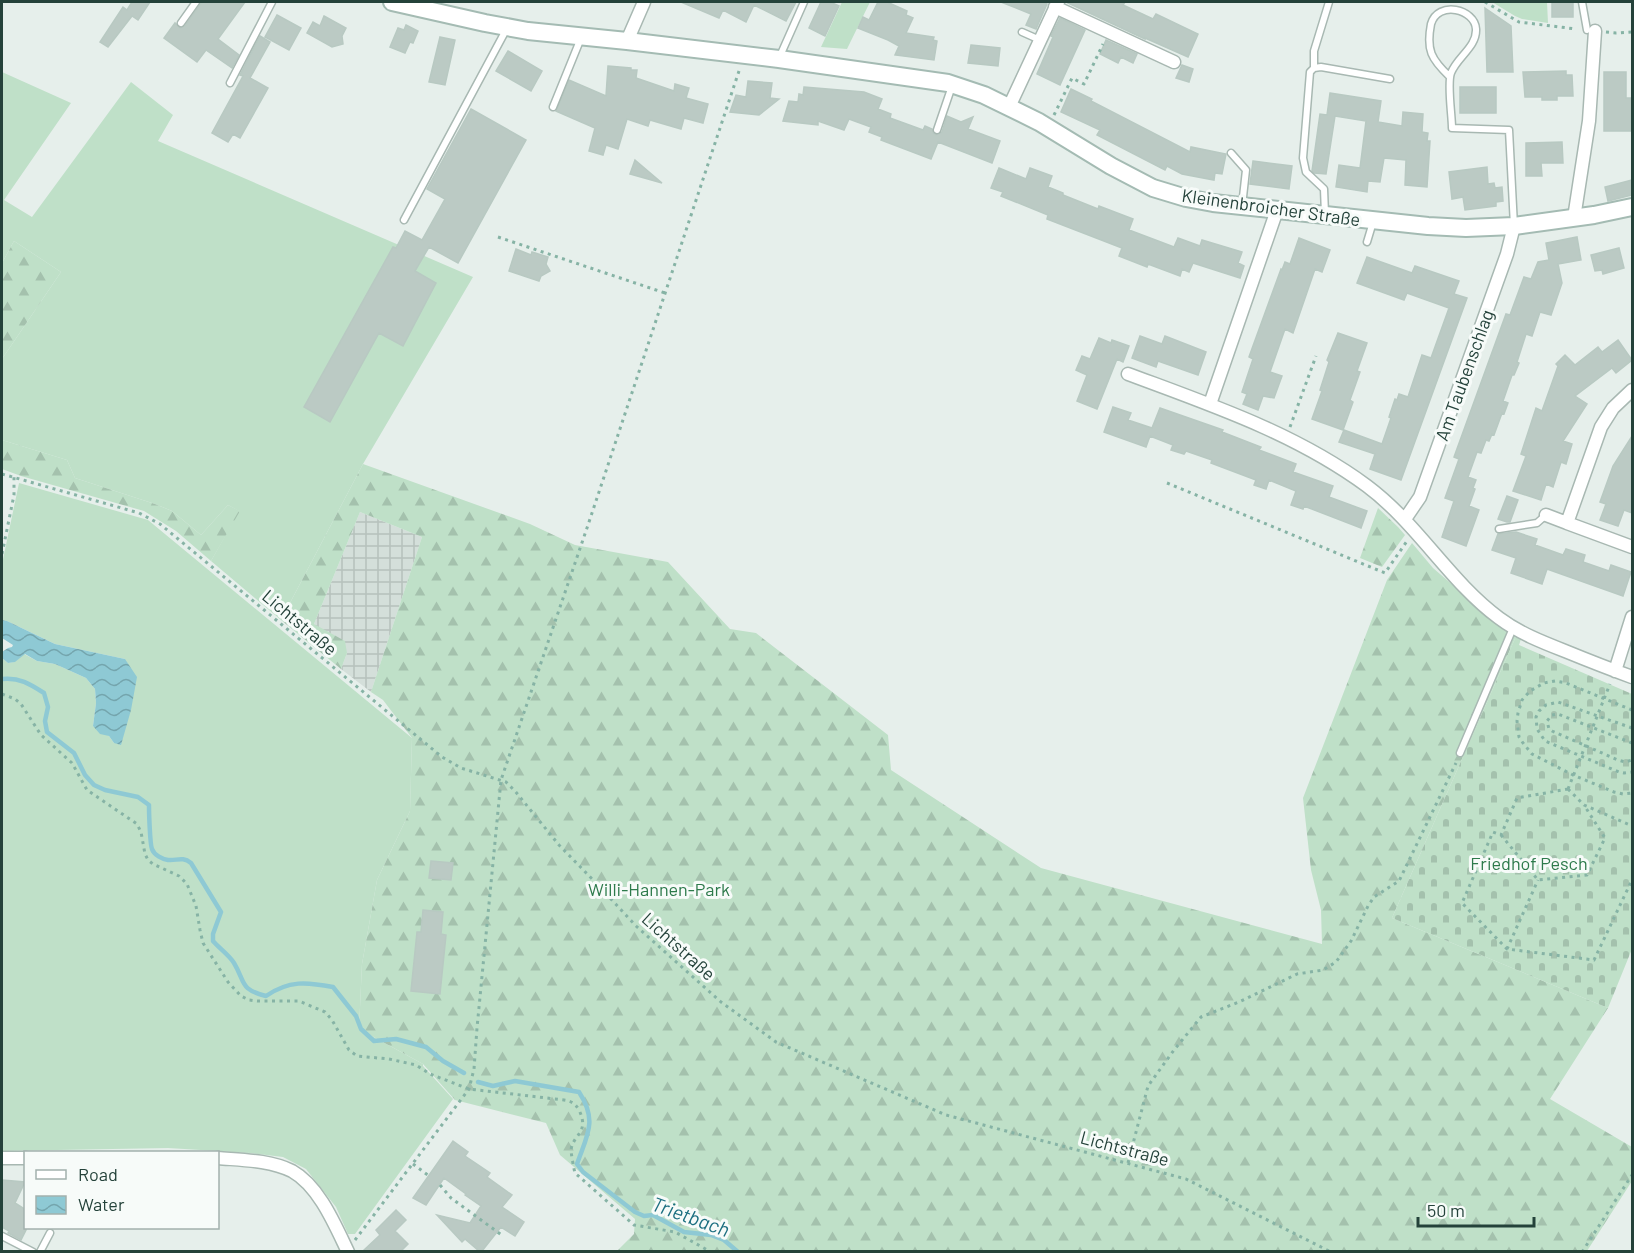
<svg xmlns="http://www.w3.org/2000/svg" width="1634" height="1253" font-family="Barlow,sans-serif">
  <style>
    .industrial { fill: url(#industrial-grid) }
    .grass { fill: #bfe0c8 }
    .forest { fill: url(#forest-firs) }
    .cemetery { fill: url(#cemetery-stones) }
    .water { fill: url(#water-waves) }
    .lines { fill: none; stroke-linecap: round; stroke-linejoin: round }
    .stream { stroke: #8ec9d4; stroke-width: 4.5 }
    .building { fill: #bbcac4; stroke: #b8c9c2; stroke-width: 1.5 }
    .lane-casing { stroke: #a8b8b2; stroke-width: 9 }
    .street-casing { stroke: #a8b8b2; stroke-width: 15 }
    .secondary-casing { stroke: #a4bbb3; stroke-width: 20 }
    .path { stroke: #86b3a5; stroke-width: 3; stroke-dasharray: 3 4.5; stroke-linecap: butt }
    .lane { stroke: #fff; stroke-width: 6 }
    .street { stroke: #fff; stroke-width: 12 }
    .secondary { stroke: #fff; stroke-width: 16 }
    .labels { text-anchor: middle; dominant-baseline: central; stroke-width: 6; stroke-linejoin: round; paint-order: stroke }
    .street-label { font-size: 18px; fill: #24423a; stroke: #f7fbf9 }
    .park-label { font-size: 18px; fill: #2d7a4b; stroke: #f7fbf9 }
    .water-label { font-size: 20px; font-style: italic; fill: #1c6f80; stroke: #f7fbf9 }
  </style>
  <defs>
    <pattern id="industrial-grid" width="8" height="8" patternUnits="userSpaceOnUse" patternTransform="scale(1.5)"><rect width="8" height="8" fill="#d4dfda"/><path d="M0 4h8M4 0v8" fill="none" stroke="#b6c1bc"/></pattern>
    <pattern id="forest-firs" width="22" height="20" patternUnits="userSpaceOnUse" patternTransform="scale(1.5)"><rect width="22" height="20" fill="#bfe0c8"/><path d="M5 1l3.5 6h-7zM16 11l3.5 6h-7z" fill="#a4c1ad"/></pattern>
    <pattern id="cemetery-stones" width="16" height="16" patternUnits="userSpaceOnUse" patternTransform="scale(1.5)"><rect width="16" height="16" fill="#bfe0c8"/><path d="M2 7V4a2 2 0 0 1 4 0v3zM10 15v-3a2 2 0 0 1 4 0v3z" fill="#a4c1ad"/></pattern>
    <pattern id="water-waves" width="16" height="10" patternUnits="userSpaceOnUse" patternTransform="scale(1.5)"><rect width="16" height="10" fill="#8ec9d4"/><path d="M0 5q4-4 8 0t8 0" fill="none" stroke="#74a5ad"/></pattern>
  </defs>
  <rect width="100%" height="100%" fill="#e6efeb"/>
  <path class="industrial" d="M360,512L422,537L371,692L341,669L347,653L314,624Z"/>
  <path class="grass" d="M842,2H870L847,49L821,47Z
    M1492,2H1547L1548,23L1522,19L1515,16Z
    M2,72L71,103L4,200L32,217L131,82L173,115L158,141L473,277L363,464L281,620L211,561L239,511L228,505L201,535L172,511L155,504L75,478L67,460L2,440V359L61,272L14,241L2,263Z
    M19,483L148,520L412,738L410,811L377,880L362,964L359,1029L423,1064V1066L453,1099L355,1234H348L336,1207L306,1169L283,1157L250,1153L168,1148L2,1151V658L8,663L14,662L24,654L37,661L55,664L86,678L95,689L96,703L93,726L109,736L114,743L125,659L55,644L7,621L2,620V564Z"/>
  <path class="forest" d="M14,241L61,272L2,359V263Z
    M2,440L67,460L75,478L155,504L172,511L201,535L228,505L240,511L211,561L176,531L144,511L21,476L2,469Z
    M363,464L530,524L575,545L668,562L730,629L756,633L888,735L891,770L1041,868L1322,944L1321,910L1311,870L1303,798L1387,580L1412,543L1433,568L1468,598L1517,634L1392,918L1608,1008L1550,1099L1632,1147V1181L1587,1251H617L634,1234L635,1219L560,1155L546,1123L455,1100L423,1064L359,1029L362,964L377,880L410,811L412,738L383,700L371,692L422,537L360,512L314,624L345,641L347,653L341,669L281,620Z
    M1378,508L1398,527L1405,535L1382,567L1360,558Z"/>
  <path class="cemetery" d="M1517,634L1522,636L1519,645L1632,694V949L1608,1008L1392,918Z"/>
  <path class="water" d="M2,620L7,621L55,644L125,659L137,677L131,710L121,745L114,743L109,736L100,734L93,726L96,703L95,689L86,678L55,664L37,661L25,654L15,662L8,663L2,658V652L8,648L12,647L13,645L2,638Z"/>
  <g class="lines">
    <path class="stream" d="M2,679C19,677 30,684 44,693L48,707L45,721L47,732L74,753L85,775L94,785L105,790L138,797L149,805C149,813 150,845 152,849C154,855 162,859 168,860C177,861 182,856 191,863L221,912L213,934V941C219,948 229,955 234,963C246,983 239,989 266,996C289,980 307,982 333,987L356,1016L361,1029L374,1041L396,1039L426,1047L443,1061L464,1073
      M478,1082L493,1086L515,1081L579,1092C598,1121 587,1135 577,1164L583,1172L635,1212L644,1216L653,1215L684,1232L711,1235L724,1240L738,1252"/>
  </g>
  <path class="building" d="M132,2H150L138,20L132,16L108,47L100,42L123,7L127,10Z
    M202,2H245L218,39L239,55L232,68L206,50L197,62L164,38L175,23L180,28L185,26Z
    M681,2H796L786,21L754,5L746,22L723,10L719,18Z
    M821,2H830L839,6L825,36L809,28Z
    M878,2H887L907,11L906,15L913,18L906,33L934,37L933,40L937,41L934,60L895,55L899,46L888,40L858,28L863,17L869,20Z
    M1001,2H1042L1047,4L1036,29L1026,25L1031,14Z
    M1066,2H1125L1123,5L1153,19L1156,14L1198,34L1188,57L1145,38V39Z
    M1552,2H1573V17H1552Z
    M1485,8L1511,26L1513,72H1487Z
    M277,15L301,28L289,50L265,37Z
    M324,16L346,28L342,36L343,44L332,47L307,33L313,22L320,26Z
    M1060,18L1085,30L1060,85L1037,74L1053,37L1051,36Z
    M406,25L418,31L413,43L410,42L405,53L390,47L398,28L404,30Z
    M260,36L270,42L250,78L268,88L240,138L233,134L228,142L212,133L243,76L240,75Z
    M440,37L455,40L445,85L429,82Z
    M1106,40L1137,54L1133,63L1121,57L1118,63L1100,54Z
    M971,45L1000,48L998,66L968,63Z
    M508,51L542,71L531,91L496,71Z
    M1182,65L1193,69L1189,82L1176,78Z
    M608,66L631,68V70H637L636,78L674,91L675,84L689,88L686,98L708,104L703,123L684,118L681,129L650,120L648,126L627,119L618,149L606,145L603,155L589,151L595,128L556,111L569,80L606,96Z
    M1566,71V75H1572L1573,96H1557V100H1542V97H1525L1523,72Z
    M1604,72H1626V98H1632L1631,131H1604Z
    M748,81L772,83L770,98L779,99L759,115L730,112L736,95L746,97Z
    M804,87L864,92L882,99L878,109L891,114L890,118L923,130L925,126L932,129L933,133L936,135L942,132L947,116L961,122L973,117L968,129L1000,141L992,163L938,142L931,159L881,140L882,137L869,132L871,127L849,119L844,130L818,121V125L783,121L789,101L798,102L799,94L803,95Z
    M1460,87H1496V113H1460Z
    M1071,89L1092,99L1091,101L1190,152L1191,147L1226,154L1222,174L1215,173L1214,180L1182,174L1167,166L1165,170L1097,135L1100,130L1061,112Z
    M1330,93L1381,101L1378,122L1402,126L1403,112L1423,114L1422,132L1428,133L1427,141H1430L1427,187L1405,185L1406,160L1384,158L1380,182L1368,181L1367,192L1336,187L1339,165L1360,168L1366,121L1335,116L1326,174L1314,173L1312,171L1320,114L1327,115Z
    M471,109L526,140L458,263L429,247L415,271L436,283L403,346L379,333L330,422L304,407L393,247L396,248L405,231L422,240L445,199L427,189Z
    M1562,142L1563,163H1541L1542,176H1526V143Z
    M635,160L662,183L630,174Z
    M1253,161L1292,166L1289,189L1250,184Z
    M1487,167L1488,184L1494,183L1495,188L1502,187L1503,201L1496,202V206L1465,210L1463,197L1452,199L1449,172Z
    M999,168L1026,179L1030,168L1052,176L1048,187L1063,193V195L1098,209L1099,206L1133,219L1129,230L1174,247L1178,238L1200,246L1202,240L1242,252L1238,263L1244,266L1240,278L1193,263L1189,272L1182,269L1180,276L1148,264L1147,267L1119,256L1122,248L1047,219L1048,215L1001,196L1003,192L991,188Z
    M1632,180V195L1608,201L1605,187Z
    M1577,237L1581,260L1558,264L1562,283L1551,315L1540,312L1532,336L1526,334L1517,362L1519,363L1514,375H1512L1503,401L1508,403L1504,414L1502,413L1494,435L1492,434L1489,441L1486,440L1481,453L1477,452L1468,477L1476,480L1473,488L1475,489L1469,506L1479,510L1466,546L1442,537L1454,501L1445,498L1459,459L1454,457L1506,314L1510,315L1524,277L1531,279L1538,262L1549,260L1546,243Z
    M1299,238L1330,250L1322,272L1315,269L1293,333L1285,329L1270,372L1282,376L1274,398L1263,396L1258,410L1243,404L1247,394L1242,392L1253,359L1249,357L1281,269L1282,270L1285,262L1290,264Z
    M1619,248L1624,268L1603,274L1602,270L1595,271L1591,255Z
    M516,249L531,255L532,252L548,257L546,264L550,271L541,276L539,281L509,271Z
    M1367,257L1412,273L1415,266L1459,281L1454,294L1467,298L1401,480L1370,469L1375,454L1339,442L1344,430L1382,444L1391,418L1389,417L1395,399L1397,400L1399,394L1408,397L1422,355L1431,358L1449,308L1407,293L1404,300L1357,283Z
    M1338,333L1367,343L1357,371L1360,372L1350,400L1353,402L1343,430L1312,419L1322,391L1320,390L1329,362L1327,360Z
    M1140,336L1162,344L1165,336L1206,352L1198,375L1158,361L1156,367L1132,358Z
    M1099,338L1111,343L1112,340L1129,346L1123,362L1117,359L1097,409L1077,401L1087,375L1076,370L1082,356L1090,359Z
    M1618,340L1632,360L1616,373L1612,368L1575,396L1587,404L1563,441L1572,444L1566,464L1561,462L1553,487L1546,484L1541,500L1513,491L1526,456L1521,454L1536,408L1542,411L1558,366L1556,364L1565,355L1575,365L1598,347L1602,352Z
    M1113,407L1131,413L1128,420L1152,428L1160,408L1223,430L1222,432L1261,447L1259,450L1296,464L1293,472L1333,486L1329,497L1367,511L1361,528L1304,506L1303,509L1291,505L1296,491L1269,480L1266,489L1254,485L1256,480L1211,463L1212,460L1186,451L1184,454L1171,450L1173,445L1150,436L1146,447L1104,432Z
    M1632,436V513L1624,510L1618,526L1600,520L1606,504L1600,502L1613,466Z
    M1507,496L1518,500L1510,522H1507L1498,519Z
    M1516,532L1537,539L1535,545L1563,555L1566,549L1585,555L1583,562L1609,571L1611,565L1631,572L1623,596L1547,569L1542,584L1511,573L1516,558L1492,550L1498,534Z
    M431,861L453,863L451,880L429,878Z
    M423,910L443,912L441,934L446,935L440,994L411,991L417,932H421Z
    M453,1141L468,1152L465,1156L490,1173L487,1177L512,1195L502,1207L524,1222L515,1236L501,1227L482,1251H479L465,1239L462,1242L437,1215L470,1223L481,1206L465,1195L466,1194L444,1178L426,1205L413,1198Z
    M2,1180L25,1182L15,1203L26,1210V1230L21,1240L8,1233L9,1231L2,1227Z
    M396,1210L406,1220L395,1231L408,1244L401,1251H363L380,1235L376,1230Z"/>
  <g class="lines">
    <defs>
      <path id="lane" d="M1582,2L1587,30
        M181,23L196,2
        M1022,32L1040,40
        M780,56L804,2
        M1314,68V51L1329,2
        M1450,77C1431,59 1426,50 1431,24C1438,0 1475,9 1476,29C1477,47 1457,57 1451,73C1447,84 1452,115 1452,128L1509,130L1514,226
        M230,83L272,2
        M553,107L581,38
        M937,130L952,86
        M1231,153L1246,170L1242,206
        M1325,214L1324,189L1306,172L1303,158L1310,72L1314,68L1321,67L1390,79
        M404,220L506,30
        M1367,242L1373,222
        M1499,529L1537,523L1546,515
        M1460,753L1513,628
        M2,1236L33,1252
        M40,1252L50,1233"/>
      <path id="street" d="M1055,7L1174,62
        M627,41L644,2
        M1009,107L1058,2
        M1574,218L1589,121L1595,31
        M1128,374C1211,405 1295,433 1367,486C1418,524 1449,581 1499,618C1519,633 1542,642 1565,651C1587,660 1610,669 1632,677
        M1632,390L1613,408L1601,427L1567,523L1632,547
        M1210,404L1277,210
        M1546,515L1567,523
        M1405,519L1420,497L1507,254L1514,226
        M1615,671L1632,617
        M2,1158H26
        M218,1158C242,1160 270,1160 292,1171C319,1186 335,1225 348,1252"/>
      <path id="secondary" d="M392,2L485,23L528,31L627,41L779,59L948,83L984,95L1039,122L1111,166L1153,188L1186,198L1213,203L1428,226L1466,228L1514,226L1594,215L1632,207"/>
    </defs>
    <use href="#lane" class="lane-casing"/>
    <use href="#street" class="street-casing"/>
    <use href="#secondary" class="secondary-casing"/>
    <path class="path" d="M1485,2L1519,22L1576,29
      M1606,32L1616,33L1632,32
      M1054,115L1072,78L1084,84L1103,44
      M498,237L665,293
      M1290,427L1316,356
      M2,474L139,513L160,524L442,757L461,768L506,782L515,791L559,845L597,884L636,926L721,1002L776,1042L946,1115L1186,1179L1331,1252
      M1167,483L1385,573L1407,541
      M2,554L14,495V477
      M2,694L15,699L21,704L41,735L72,763L87,790L137,824L141,832L145,854L148,860L153,864L179,876L187,884L196,906L200,930L203,943L228,982L241,996L249,1000L258,1001H299L325,1012L332,1020L349,1050L357,1056L389,1059L416,1065L430,1074L469,1089L564,1100C571,1101 575,1103 579,1110C590,1133 573,1134 571,1150C571,1153 574,1170 575,1173L634,1225L675,1232L711,1252
      M1632,710L1566,683L1555,681L1544,683L1530,691L1522,700L1518,713L1517,721L1519,737L1523,743L1532,754L1573,775L1614,792L1623,794L1632,793
      M1632,728L1558,702L1546,705L1539,711L1536,717L1537,729L1545,741L1619,772L1624,773L1632,772
      M1632,743L1558,714L1552,715L1547,721L1549,729L1552,731L1618,760L1625,762L1632,760
      M1568,789L1517,798L1501,835L1493,832L1462,903L1507,949L1594,960L1632,880
      M1568,789L1610,684
      M1568,789L1584,805L1632,826
      M1501,835L1538,880L1587,875L1605,838L1584,805
      M1507,949L1538,880
      M1128,1163L1148,1086L1174,1050L1201,1017L1239,1002L1297,974L1323,970L1336,962L1351,941L1368,906L1374,897L1399,881L1456,763
      M413,1164L429,1176
      M440,1185L451,1198L503,1236
      M355,1240L469,1089L474,1069L477,1028L501,780L588,525L740,68
      M1582,1252L1632,1175"/>
    <use href="#lane" class="lane"/>
    <use href="#street" class="street"/>
    <use href="#secondary" class="secondary"/>
  </g>
  <g class="labels">
    <g class="street-label">
      <text transform="translate(1271 207) rotate(8)">Kleinenbroicher Straße</text>
      <text transform="translate(1464 375) rotate(-70)">Am Taubenschlag</text>
      <text transform="translate(300 622) rotate(40)">Lichtstraße</text>
      <text transform="translate(679 946) rotate(42)">Lichtstraße</text>
      <text transform="translate(1125 1148) rotate(15)">Lichtstraße</text>
    </g>
    <g class="park-label">
      <text x="1529" y="863">Friedhof Pesch</text>
      <text x="659" y="889">Willi-Hannen-Park</text>
    </g>
    <g class="water-label">
      <text transform="translate(691 1216) rotate(20)">Trietbach</text>
    </g>
  </g>
  <rect width="1634" height="1253" fill="none" stroke="#24423a" stroke-width="6"/>
  <rect x="24" y="1151" width="195" height="78" fill="#f7fbf9" stroke="#a3b1ad" stroke-width="1.5"/>
  <rect x="36" y="1170" width="30" height="9" fill="#ffffff" stroke="#a3b1ad" stroke-width="1.5"/>
  <text x="78" y="1181" font-size="18" fill="#24423a">Road</text>
  <rect x="36" y="1196" width="30" height="18" fill="url(#water-waves)" stroke="#a3b1ad" stroke-width="1.5"/>
  <text x="78" y="1211" font-size="18" fill="#24423a">Water</text>
  <path d="M1418 1217v9h116v-9" fill="none" stroke="#24423a" stroke-width="3"/>
  <text x="1427" y="1217" font-size="18" fill="#24423a" stroke="#f7fbf9" stroke-width="4.5" paint-order="stroke">50 m</text>
</svg>
